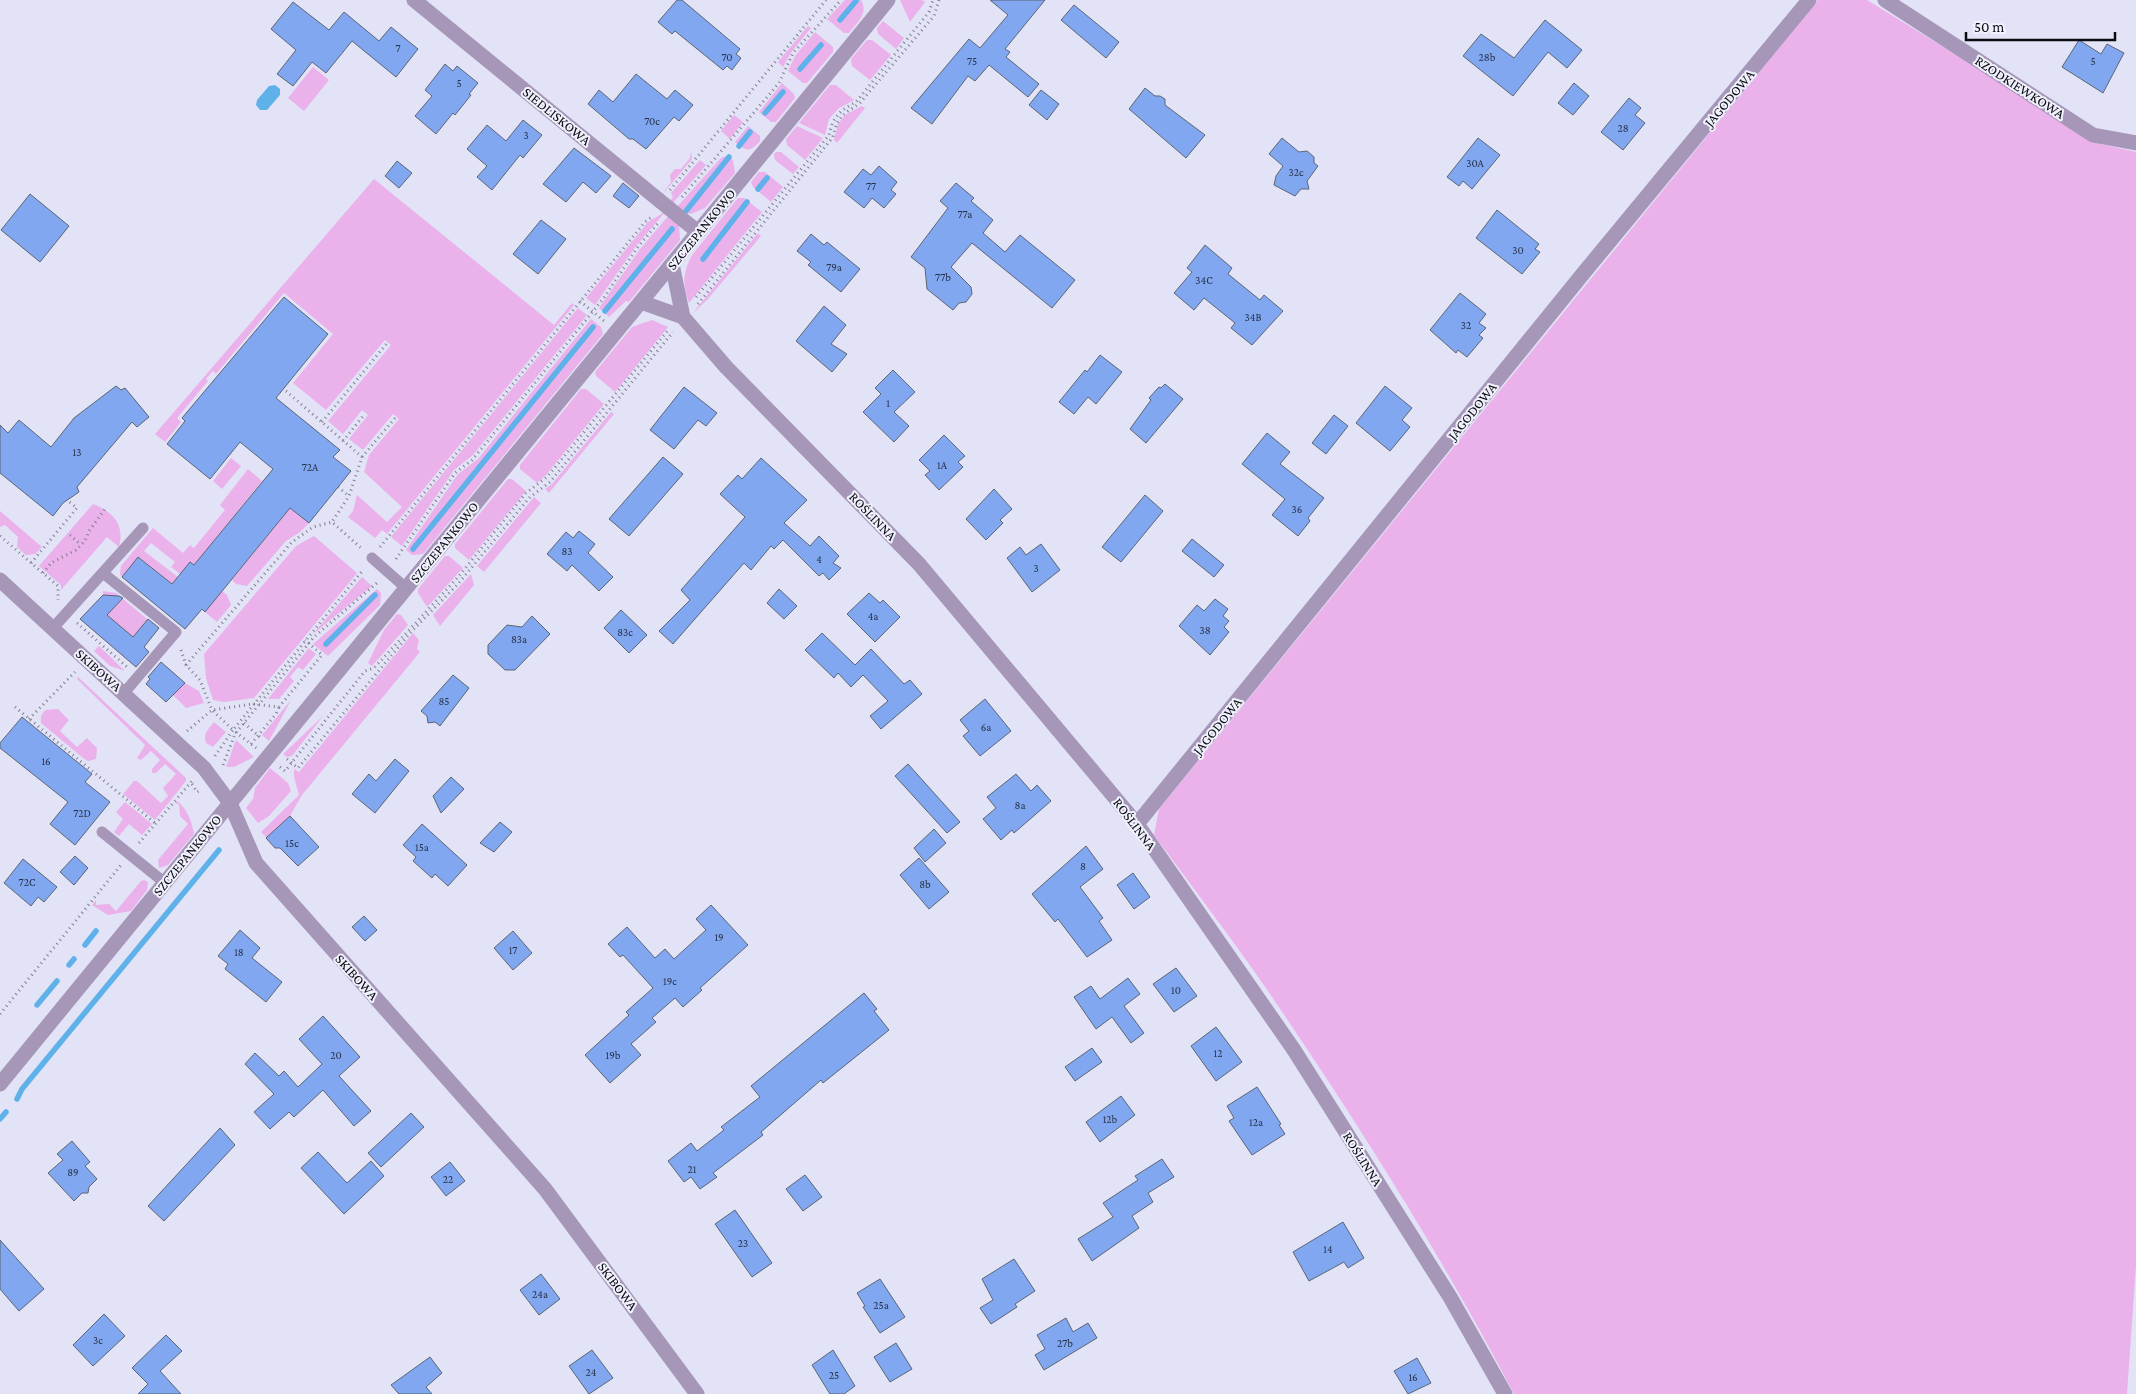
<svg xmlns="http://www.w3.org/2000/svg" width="2136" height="1394" font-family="'Crimson Pro',serif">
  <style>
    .green { fill: #ebb1eb }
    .water { fill: #5fb1e9 }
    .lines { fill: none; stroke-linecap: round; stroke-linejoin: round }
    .stream { stroke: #5fb1e9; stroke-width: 5.5 }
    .building { fill: #80a7f0; stroke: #5d6574 }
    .path { stroke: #7f7f8d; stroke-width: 3; stroke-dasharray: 1 4; stroke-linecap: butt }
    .service { stroke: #a697b9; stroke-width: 11 }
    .minor { stroke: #a697b9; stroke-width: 15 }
    .tertiary { stroke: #a697b9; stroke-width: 15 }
    .labels { text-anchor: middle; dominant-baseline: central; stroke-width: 4; stroke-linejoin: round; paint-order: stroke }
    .number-label { font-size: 11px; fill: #28324a }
    .street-label { font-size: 14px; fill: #0b0b12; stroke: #f0f1fd }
  </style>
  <rect width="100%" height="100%" fill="#e2e3f6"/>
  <path class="green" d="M845,0H861C869,13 857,23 849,33H844L827,19Z
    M900,0H922L925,2L910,22Z
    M1818,0H1867L2101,144L2136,152V1265L2127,1394H1514C1442,1256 1358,1123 1270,994C1233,940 1193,888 1154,835L1159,809Z
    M883,21L904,38L896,49L878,34L877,28Z
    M808,26L811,28L790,54L783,67L778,62Z
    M815,32L833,47V52L807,83H803L788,71L795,56Z
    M867,40H872L891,55L870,80L852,66L851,59Z
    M313,67L329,80L304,111L288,98Z
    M782,83L794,94L795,98L776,122H771L759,112Z
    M830,85H836L854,100L839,108L829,119L825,135L799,123Z
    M862,106L865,108L837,143L834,140L838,124L845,115Z
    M734,115L743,122L730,139L721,131Z
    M748,126L760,136V141C751,152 746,152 735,142Z
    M797,126L823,138L805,160L787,145L786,139Z
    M691,150L692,159L661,196L671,182L670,175L675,169H681L690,158Z
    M776,152H781L799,167L793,174L775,160L774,154Z
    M726,156L733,160L735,173L705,208L691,214L676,208L721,158Z
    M700,160L706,165L672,204L669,202L673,197L671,193Z
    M759,172H765L783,187L771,202L753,187L751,182Z
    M374,179L554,325L572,303L574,305L387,534L382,530L375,538L348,517L353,511L357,495L387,522L402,507L364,472L369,455L399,419L393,414L363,450L349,439L368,415L362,410L343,434L328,421L391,345L385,340L326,410L293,383L333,334L284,293L216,374L213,371L206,379L208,381L177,418L181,422L165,442L155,434Z
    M738,198H744L762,212L689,303C682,285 683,272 692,255Z
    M666,211L636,246L595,305L586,298L648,222Z
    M670,214L679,225L680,240L629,302L626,301L609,317L599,308L640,249Z
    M758,233L761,236L707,300L693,313Z
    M578,308L587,315L473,455L454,470L402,546L391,537Z
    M591,319L601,327L603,334L423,554L412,555L406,550L458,474L478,459Z
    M652,320L668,327L615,392L596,376L595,372L632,327Z
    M581,389H586L604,404L546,475L537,483L520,469V465Z
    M611,412L614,414L549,493L545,489L552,484Z
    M231,458L241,466L222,489L213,481Z
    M248,469L262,481L194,565L190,562L180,574L171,567L175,562L151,543L144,551L182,580L175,587L139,557L122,577L120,574L121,566L153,528L183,553L190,545L194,548L225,510L220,505Z
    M508,479H512L526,491L469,560L455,548V544Z
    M534,497L541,503L484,572L477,566Z
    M93,504C113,512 125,524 119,547L107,537L61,590V585L39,566Z
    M290,508L309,523L300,532L286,541L247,586L236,584L232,580Z
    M0,511L42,547L35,554L26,555L17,547L18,537L5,525L0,527Z
    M314,536L357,573L254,698L224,702L213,700L206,678L204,654L296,546Z
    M445,556H449L463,568L427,607L418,593V589Z
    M471,574L474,585L440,626L433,615Z
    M362,577L372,586L312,635Z
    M377,589L381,593L380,605L328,656L313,644Z
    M103,591L116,593L153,624L157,631L145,622L133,637L107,615L119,602L112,595H103Z
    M222,591L227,595L231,605L217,622L205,612Z
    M397,614L401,615L408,625L372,666L368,663L384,630Z
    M413,633L419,640L417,649L420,652L302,795L290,816L267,838L261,832L299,795L294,777V769L299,772Z
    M99,646L125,671L110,666L94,651Z
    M309,648L316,654L303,670L298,667L290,677L294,681L279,699H268Z
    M78,677L186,778V781L155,820L123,794L134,781H137L161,803L168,796L163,788L176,774L165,764L156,773H152V769L160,760L151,751L141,760L137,758L145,745L77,679Z
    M185,683L199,691L204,703L186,708L173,695Z
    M291,700L269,741L262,735Z
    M58,709L69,720L60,731L77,747L87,738L97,748L96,759L88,761L83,758L41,723V716L45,710Z
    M323,716L292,756L287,757L283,754Z
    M214,722L226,732L213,747L206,743C203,734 208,729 214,722Z
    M236,740L254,757L234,767H226Z
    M270,768L288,783L291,791L269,816L258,823L246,808L253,799L255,788Z
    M177,801C187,808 192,822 194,834L168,865L159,868L158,860L188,824L180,816L179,804H175Z
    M125,802L152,824L142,835L129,824L119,836L114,832L123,819L116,812Z
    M144,880L148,882L147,890L131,911L108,915L92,905L96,900V905L109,904L116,911L141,881Z"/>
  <path class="water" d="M275,85L280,89V95L267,110H260L256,105L257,100L269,86Z"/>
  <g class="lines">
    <path class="stream" d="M840,20L856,1
      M800,69L821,45
      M765,113L783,92
      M739,146L750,132
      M758,189L767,178
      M686,211L729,157
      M703,259L747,202
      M605,311L672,229
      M413,549L593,327
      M326,644L375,595
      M85,945L96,931
      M69,965L74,959
      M37,1005L57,981
      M17,1099L22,1089L219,850
      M0,1119L6,1112"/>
  </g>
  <path class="building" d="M677,0H682L740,49L736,54L741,58L732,70L727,66L723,70L675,31L672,34L658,22Z
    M990,0H1045L1005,49L1010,52L1006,57L1039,84L1028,97L989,65L975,81L968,76L932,124L911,108L969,39L980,48L1008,15Z
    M293,2L329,30L344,12L379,41L391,27L418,49L396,77L352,41L326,73L312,62L293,86L277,74L296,50L271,29Z
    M1074,5L1119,42L1106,58L1061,20Z
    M1545,20L1582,50L1567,68L1548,52L1513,96L1463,56L1481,34L1514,58Z
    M2079,40L2101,54L2107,44L2124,53L2103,93L2062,67Z
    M445,64L453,71L457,66L478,83L469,94L471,95L455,115L453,113L436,134L415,116L432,96L425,90Z
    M636,74L667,99L675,90L693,105L679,121L674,117L646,149L633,139H629L588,104L599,90L613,102Z
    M1574,83L1589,96L1573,115L1558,103Z
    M1145,88L1155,96H1160L1165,99V105L1205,135L1186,158L1129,109Z
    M1041,90L1059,104L1047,120L1029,105Z
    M1629,98L1641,108L1635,115L1645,123L1623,150L1601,132Z
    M523,120L542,135L523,158L520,155L492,190L477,177L487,166L467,149L487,125L506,141Z
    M1282,138L1299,152L1307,151L1314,157V163L1318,166L1307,181L1309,189H1301L1295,196L1274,185L1276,176L1283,166L1269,154Z
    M1478,138L1500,155L1472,189L1463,181L1459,186L1447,177Z
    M574,148L611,176L596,193L583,182L566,202L543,184Z
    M397,161L412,173L399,188L385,176Z
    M879,166L897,182L891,190L896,194L884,208L872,198L864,208L844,192L863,169L871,175Z
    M623,183L639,196L629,208L613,196Z
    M956,183L974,198L971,201L993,220L983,233L1005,252L1020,235L1075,280L1052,308L972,243L951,267L971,287L972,294L966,302L959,303L953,310L927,289L925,268L911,257L948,208L940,201Z
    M30,194L69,226L40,262L1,230Z
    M1497,210L1539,244L1535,249L1540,252L1522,274L1476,238Z
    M541,220L566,239L538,274L513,254Z
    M811,234L824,245L827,242L860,269L841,292L808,265L811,262L797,251Z
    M1205,245L1232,268L1228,274L1260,300L1264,295L1283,311L1252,345L1231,328L1235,323L1204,298L1194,310L1174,293L1192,272L1187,268Z
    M1460,293L1486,314L1479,323L1486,328L1479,335L1483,338L1467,357L1458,350L1456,353L1430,330Z
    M284,297L328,334L276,398L340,450L333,457L351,471L309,523L290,508L205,612L202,609L185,629L122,577L138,557L172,584L190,562L194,565L273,469L240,442L210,479L167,444L185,421L182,418Z
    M824,306L846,325L831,344L847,354L832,372L796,341Z
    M1100,355L1122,372L1096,404L1088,397L1074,414L1059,402L1085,370L1087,372Z
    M893,370L915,392L894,412L909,426L894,442L863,412L881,394L875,388Z
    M1165,384L1183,399L1146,443L1130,429L1151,400L1149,398L1159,387L1161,388Z
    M116,386L121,390L125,388L149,417L137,427L132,422L77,487L79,492L63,503L53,516L0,473V425L8,433L19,420L51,447L74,418Z
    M1385,386L1412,408L1402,420L1410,427L1390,451L1356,423Z
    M684,387L717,413L706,426L698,420L674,449L650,430Z
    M1334,415L1348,426L1326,454L1312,443Z
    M1267,433L1290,452L1280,464L1324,498L1308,518L1310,521L1298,536L1272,515L1285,499L1242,464Z
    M944,435L965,456L958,462L963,467L939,490L925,475L930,471L919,460Z
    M663,457L683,474L629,536L609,519Z
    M761,458L807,500L784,523L810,546L819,536L839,556L833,563L841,568L829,580L823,573L819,576L783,540L774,549L771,546L751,570L744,563L673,644L659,631L690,600L681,590L745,517L720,494L738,475L742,479Z
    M994,489L1012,509L1000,520L1003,523L986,540L966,519Z
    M1145,495L1163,511L1121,562L1102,547Z
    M579,531L595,544L588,553L613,577L599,591L572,565L567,571L547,554L566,532L573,538Z
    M1192,539L1224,565L1214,577L1182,551Z
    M1041,544L1060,570L1032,592L1007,558L1020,547L1026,555Z
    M779,589L797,606L784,619L767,603Z
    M869,593L880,603L883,600L900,617L875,642L847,614Z
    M103,595L119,596L123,598L107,615L133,637L148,619L159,628L144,647L149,652L136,667L80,619Z
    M1215,599L1228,609L1223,616L1229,621L1224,627L1229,632L1210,655L1179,626L1197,605L1204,611Z
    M621,610L647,635L629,653L604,628Z
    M532,616L550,634L515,670H505L488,654V645L507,625L522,627Z
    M822,633L855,665L871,649L904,684L910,680L922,694L881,729L870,716L888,701L863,675L851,687L838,673L834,678L805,650Z
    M161,662L185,683L166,702L146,684L150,679L148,677Z
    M453,675L469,688L440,726L435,722L428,723L427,716L421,711Z
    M985,699L1011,731L980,756L963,736L969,731L960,720Z
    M22,717L92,774L85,782L110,802L75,845L50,824L68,802L0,748V743Z
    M395,759L409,771L375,813L352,794L369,774L376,781Z
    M908,764L960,822L947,833L895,776Z
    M1016,774L1031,791L1037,785L1051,801L1014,833L1012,830L1001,840L983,819L996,808L987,797Z
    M451,777L464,789L441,813L433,796Z
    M290,816L319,847L298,866L280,848H275L266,838Z
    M500,822L512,832L494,852L480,843Z
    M422,824L467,865L448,886L435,874L432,878L422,869L413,861L416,857L403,845Z
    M934,829L946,843L925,862L914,848Z
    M1086,846L1103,869L1080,887L1103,918L1099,921L1112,940L1087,957L1058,919L1055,922L1032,894Z
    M75,856L88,868L74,885L60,872Z
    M919,858L949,892L929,909L900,875Z
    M23,859L57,887L44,902L38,897L31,906L4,883Z
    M1133,873L1150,897L1134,909L1117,885Z
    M711,905L748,945L700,988L702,990L683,1007L675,998L652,1018L656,1022L631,1044L641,1055L610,1083L585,1055L629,1015L626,1012L653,988L623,955L620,957L608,944L627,927L655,958L665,949L674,959L706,930L696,919Z
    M364,916L377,930L365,941L352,927Z
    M240,930L260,948L252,958L282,982L266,1002L225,969L228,964L218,956Z
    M513,931L532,953L513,970L494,948Z
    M1176,968L1197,996L1174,1012L1153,984Z
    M1128,978L1140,994L1124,1006L1144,1033L1131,1043L1112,1017L1096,1029L1074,997L1091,986L1100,999Z
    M864,993L877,1009L874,1011L889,1030L823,1083L821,1080L761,1132L763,1135L713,1173L717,1177L700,1189L691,1177L684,1182L668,1161L691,1143L697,1151L724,1130L721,1127L760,1097L751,1086Z
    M323,1016L360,1057L339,1076L371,1111L354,1126L323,1090L294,1117L289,1112L270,1129L254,1112L274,1094L245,1064L255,1053L279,1076L284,1071L298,1087L322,1064L299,1039Z
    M1216,1027L1242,1062L1216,1081L1191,1046Z
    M1092,1048L1102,1062L1075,1081L1065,1067Z
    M1257,1087L1281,1124L1279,1125L1285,1134L1252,1155L1229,1121L1234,1118L1227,1106Z
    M1121,1096L1135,1115L1100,1142L1086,1122Z
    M411,1113L424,1127L381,1167L368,1153Z
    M220,1128L235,1145L164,1221L148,1206Z
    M72,1141L90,1162L85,1166L97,1179L89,1187L88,1193H82L74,1201L48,1173L63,1160L57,1154Z
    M318,1152L347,1183L371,1161L384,1176L344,1214L301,1168Z
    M1162,1159L1174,1177L1148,1193L1153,1202L1132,1216L1139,1228L1092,1261L1078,1239L1113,1217L1103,1203L1138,1180L1135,1176Z
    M450,1162L465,1181L446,1196L431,1177Z
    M805,1175L822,1197L803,1211L786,1189Z
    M735,1210L772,1263L752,1277L715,1224Z
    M1343,1222L1364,1258L1348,1268L1344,1262L1309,1281L1293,1252Z
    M0,1240L44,1289L19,1311L0,1289Z
    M1014,1259L1035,1291L1015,1304L1017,1307L991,1324L980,1308L993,1300L982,1279Z
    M541,1274L560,1299L539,1315L520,1290Z
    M880,1279L905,1317L880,1333L863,1307L865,1306L857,1293Z
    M104,1314L125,1336L93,1366L73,1345Z
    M1066,1318L1073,1332L1088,1323L1097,1338L1044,1370L1035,1355L1045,1349L1037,1335Z
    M166,1335L182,1351L160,1371L181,1394H138L148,1384L132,1368Z
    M896,1343L912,1369L890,1382L874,1357Z
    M592,1350L613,1378L589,1394L569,1366Z
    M833,1350L855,1386L844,1394H830L812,1365Z
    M430,1357L442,1373L426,1387L432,1394H399L391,1385Z
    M1417,1358L1431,1383L1408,1394L1394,1371Z"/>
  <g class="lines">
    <path class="path" d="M670,190L826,0
      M682,197L779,83L793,53L841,0
      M696,297L829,135C833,117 840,110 856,102L929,12L933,0
      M580,301L604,321
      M698,304L833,137C837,117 843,114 859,104L934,16L939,0
      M286,391L362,457L349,496L332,522
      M322,422L388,342
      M343,441L364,415
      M362,457L396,417
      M338,487L349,496
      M70,535L81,545
      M0,536L58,586V600
      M380,547L645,222L653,216
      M396,559L455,473L472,460L482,448L603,299L637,248L659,222
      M31,563L77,508L68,501
      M43,573L51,563L76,550L85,541L89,531L105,509
      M77,623L127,667
      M181,650L186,665L200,680L212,710L233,730L363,570
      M186,665L292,542L313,527L332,522L361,548
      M15,707L155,823
      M29,719L75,672
      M244,723L262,739
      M187,731L212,710L253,704L279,707L322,655L305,640
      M251,744L276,714L279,707
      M215,756L233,730L256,748
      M287,759L298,768L411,632L458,584L530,497L550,482L673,332
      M223,765L235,734L314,637L378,582
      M280,767L285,771L365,671L374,668L459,576L526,493L547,477L669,329
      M192,784L197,792L200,790
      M139,843L192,781
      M0,1014L121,865"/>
    <path class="service" d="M372,558L406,588
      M103,573L176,632L124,693
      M53,628L143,528
      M102,832L165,883"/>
    <path class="minor" d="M414,0L698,232
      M1885,0L2093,135L2136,143
      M672,264L683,317L726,367L919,564L1137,824L1294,1050L1450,1297L1505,1394
      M641,302L683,317
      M0,580L204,768L230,803L256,863L545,1189L697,1394
      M1137,824L1586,270L1809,0"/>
    <path class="tertiary" d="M0,1084L888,0"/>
  </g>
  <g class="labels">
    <g class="number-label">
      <text x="398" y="48">7</text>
      <text x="727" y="57">70</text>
      <text x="1487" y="57">28b</text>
      <text x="972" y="61">75</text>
      <text x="2093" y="61">5</text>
      <text x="459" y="83">5</text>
      <text x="652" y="121">70c</text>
      <text x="1623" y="128">28</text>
      <text x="526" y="135">3</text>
      <text x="1475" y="163">30A</text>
      <text x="1296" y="172">32c</text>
      <text x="871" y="186">77</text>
      <text x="965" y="214">77a</text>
      <text x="1518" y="250">30</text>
      <text x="834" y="267">79a</text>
      <text x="943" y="277">77b</text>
      <text x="1204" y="280">34C</text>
      <text x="1253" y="317">34B</text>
      <text x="1466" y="325">32</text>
      <text x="888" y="403">1</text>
      <text x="77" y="452">13</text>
      <text x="942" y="465">1A</text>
      <text x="310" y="467">72A</text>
      <text x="1297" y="509">36</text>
      <text x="567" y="551">83</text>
      <text x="819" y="559">4</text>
      <text x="1036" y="568">3</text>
      <text x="873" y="616">4a</text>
      <text x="1205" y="630">38</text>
      <text x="625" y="632">83c</text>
      <text x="519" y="639">83a</text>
      <text x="444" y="701">85</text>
      <text x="986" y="727">6a</text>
      <text x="46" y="761">16</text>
      <text x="1020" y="805">8a</text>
      <text x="82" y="813">72D</text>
      <text x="292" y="843">15c</text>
      <text x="422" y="847">15a</text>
      <text x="1083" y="866">8</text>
      <text x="27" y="882">72C</text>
      <text x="925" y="884">8b</text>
      <text x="719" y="937">19</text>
      <text x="513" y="950">17</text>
      <text x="239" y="952">18</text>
      <text x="670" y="981">19c</text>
      <text x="1176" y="990">10</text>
      <text x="1218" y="1053">12</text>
      <text x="336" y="1055">20</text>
      <text x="613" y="1055">19b</text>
      <text x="1110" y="1119">12b</text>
      <text x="1256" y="1122">12a</text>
      <text x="692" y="1169">21</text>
      <text x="73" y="1172">89</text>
      <text x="448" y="1179">22</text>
      <text x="743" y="1243">23</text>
      <text x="1328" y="1249">14</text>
      <text x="540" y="1294">24a</text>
      <text x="881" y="1305">25a</text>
      <text x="98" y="1340">3c</text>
      <text x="1065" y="1343">27b</text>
      <text x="591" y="1372">24</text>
      <text x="834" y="1375">25</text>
      <text x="1413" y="1377">16</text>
    </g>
    <g class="street-label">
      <text transform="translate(2020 87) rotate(33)">RZODKIEWKOWA</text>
      <text transform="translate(1729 98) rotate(-50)">JAGODOWA</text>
      <text transform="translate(557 116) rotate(39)">SIEDLISKOWA</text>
      <text transform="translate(701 229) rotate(-51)">SZCZEPANKOWO</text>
      <text transform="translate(1472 411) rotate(-51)">JAGODOWA</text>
      <text transform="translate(873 516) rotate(46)">ROŚLINNA</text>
      <text transform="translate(444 542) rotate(-51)">SZCZEPANKOWO</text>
      <text transform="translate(99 670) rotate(42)">SKIBOWA</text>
      <text transform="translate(1217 726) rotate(-51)">JAGODOWA</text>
      <text transform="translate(1135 824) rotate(53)">ROŚLINNA</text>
      <text transform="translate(187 855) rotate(-51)">SZCZEPANKOWO</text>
      <text transform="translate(357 977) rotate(48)">SKIBOWA</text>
      <text transform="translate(1363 1159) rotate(58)">ROŚLINNA</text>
      <text transform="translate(618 1286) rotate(53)">SKIBOWA</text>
    </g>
  </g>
  <path d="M1966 32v8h149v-8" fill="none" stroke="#0b0b12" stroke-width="2.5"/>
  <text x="1974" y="32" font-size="15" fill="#0b0b12" stroke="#f0f1fd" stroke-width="4" paint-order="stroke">50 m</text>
</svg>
